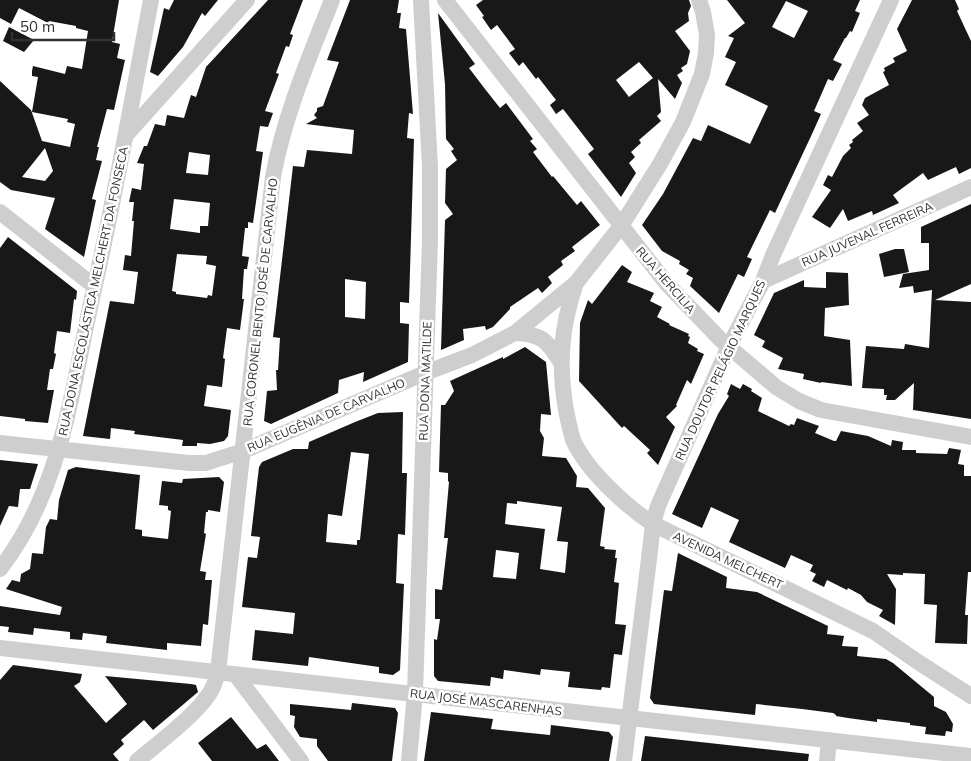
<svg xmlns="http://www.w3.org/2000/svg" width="971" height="761" font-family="Mulish,sans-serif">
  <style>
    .building { fill: #181818; fill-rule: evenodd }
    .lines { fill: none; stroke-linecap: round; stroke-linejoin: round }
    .minor { stroke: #cecece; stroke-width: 16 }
    .labels { text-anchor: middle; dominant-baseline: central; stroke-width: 5; stroke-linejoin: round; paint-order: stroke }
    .street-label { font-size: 12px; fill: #313131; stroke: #fff }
  </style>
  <rect width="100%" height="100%" fill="#fff"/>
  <path class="building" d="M0,0H119L112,42L120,44L117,58L125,60L114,110L107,109L97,147H99L96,160L102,161L92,199L96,200L84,257L45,229L55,198L11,190L0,182V81L31,110L42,141L70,147L75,124L67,122L68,119L32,112L38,77L32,76V71L33,66L65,74L67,66L82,69L88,31L76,28V26L49,21L48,23L19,8L11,24L0,18ZM45,148L53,171L45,181L22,177Z
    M174,0H218L205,16L202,13L183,47L158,76L150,72L164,8L169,10Z
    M268,0H303L290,34L293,35L289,47L286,46L276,73L279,74L265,111L273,113L268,127L260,126L256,151L263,152L253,223L248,222V228H245L242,256L249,257L247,269H244L242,299H244L240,330L227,328L223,358L225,359L222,387L207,385L204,406L231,410L228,436L224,441L210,444L197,443V446H182L183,440L134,434L135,431L111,428L110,439L83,436L110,301L134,304L138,272L123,270L125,255L131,256L134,221H132L134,202H129L132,188L141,190L144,164L137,163L144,146H147L155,124L165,126L167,115L184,118L191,95L196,97L206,67ZM189,152L210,155L208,175L186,173ZM174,199L210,203L208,226H200V233L170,229ZM177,254L207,256L206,264L216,266L212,296L208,295L207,298L176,294V292L172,291Z
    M350,0H399L397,13H401L399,28L406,29L413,114L409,113L407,138L414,139L409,303L400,302V323L409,324L408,362L363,382L364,372L339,380L338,393L271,424L264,421L267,391L277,390L276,370H278L280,338L273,337L293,166L304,167L307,150L352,154L354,130L306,124L317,118L314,115L317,111V108L323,106L339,62L327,60ZM345,279L366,282L365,319L345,317Z
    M483,0H689L691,6L688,13L689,21L675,31L690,51L687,64L681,68L683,71L677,75L682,83L675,99L658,79L661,112L657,116L661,121L639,140L641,143L631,152L635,157L629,163L636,173L621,197L588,154L594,149L563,109L556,114L550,105L556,100L538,77L536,79L523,62L519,66L509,53L515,49L497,25L491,30L482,17L484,16L476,5ZM639,62L653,78L629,97L616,80Z
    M727,0H860L855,11L860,13L852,32L850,31L846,38H845L833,60L842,64L833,81L828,79L814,111L821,114L812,134L775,213L770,210L747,257L752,259L744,277L738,274L719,313L690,286L693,278L686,274L689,270L679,264L680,261L662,251L642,225L663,194L693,138L701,141L708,125L750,144L768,106L725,85L736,62L725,57L734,38L728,36L745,23ZM786,1L808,11L794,38L772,27Z
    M912,0H955L959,9L957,11L971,41V168L959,174L956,167L928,180L923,173L893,195L899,203L873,215L872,211L848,221L843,209L830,228L812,217L831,190L823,185L828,175L832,177L843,156L851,148L849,145L853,142L852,140L863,131L857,123L869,115L862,105L865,98L889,85L883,72L885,71L884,68L895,62L893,58L907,51L897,29Z
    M438,13L475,64L469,68L485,89L500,108L506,103L533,139L530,141L537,149L533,152L552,177L553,176L577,205L581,201L600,225L572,247L575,251L561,261L563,265L548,277L552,283L542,293L538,288L510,307V309L493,327L486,330L485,326L463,329L464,340L441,350L445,220L453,214L445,203L446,169L457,160L451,151L454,149L446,139L445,84Z
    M9,27L34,40L24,52L3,41Z
    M971,204V284L935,300L971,302V419L913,410L914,383L895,400H886L887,395H884V389L862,388L866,346L904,349L905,344L929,348L932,290L914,293L913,286L899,288L903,274L929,270V243H921V227Z
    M8,237L77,291L76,300L74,299L70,333L57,331L54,353L56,354L53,369H50L47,390H54L48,423L25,421V419L0,416V248Z
    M895,249H904L909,272L884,277L879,254Z
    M622,265L632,272L627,282L654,293L650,301L662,307L657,317L670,324L669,325L689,334L688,336L690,337L688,343L698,349L697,351L704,354L691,384L687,380L676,405L677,406L666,417L675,427L658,465L647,453L650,450L624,426L622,428L579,381L580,323L588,300L592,304Z
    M826,272L848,273L849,305L825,308L824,336L850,340L852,386L821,382V383L803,379L804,374L778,369L783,358L762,347L765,341L754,335L774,293L804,280V287L826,288Z
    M525,347L546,362L551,415L541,414L540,431L544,438L542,456L566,458L577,476L576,487L588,488L605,508L600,546L605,547L604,549L616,550L615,558H617L614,582L619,583L615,624L626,625L622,655L614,654L610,688L602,687L601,690L568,687L570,672L541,669L540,675L504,670L503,679L491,677L490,686L438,681L434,676V639L437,640L440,619H435V589L442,590L448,538H444L449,482L448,481V473L439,472L441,405H445L454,391L450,381L503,357V359ZM517,501L562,507L557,541L568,542L565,573L540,569L545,529L505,524L507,503L517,504ZM496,550L519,553L516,579L493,577Z
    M731,384L740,389L743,384L752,389L751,391L762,398L758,411L789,426L791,424L794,425L797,418L819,426L815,433L834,441H836L841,431L868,436L891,446L892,440L903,442L902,450H916V453L947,454L949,448L961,450L958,464L964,465V476H971V572H968L965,615H968L967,644L935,643L937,605L924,604L925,574L903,573V575L887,574L896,589L895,625L879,616L883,610L867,602L861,595L848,588L847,590L827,580L824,587L812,581L816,574L810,571L813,565L791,555L785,568L729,542L739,520L711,507L702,528L672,514L718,414L729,396L727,394Z
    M403,412L402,473H407L405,535L398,534L396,583L404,584L400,670L393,675L379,673V667L309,657L308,666L252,660L255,630L293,634L295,613L242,607L248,557L257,558L260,537L251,536L259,467L262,462L293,449H308L309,442L355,422L378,413ZM351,452L369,454L360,540H357V545L326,542L328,514L342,516Z
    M0,460L38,464L30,489H20L18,507L9,506L0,526Z
    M76,467L140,475L135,529L142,530V536L168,539L171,511L168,510V506L159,505L162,481L182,483L183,479L219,477L224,482L220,512L208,510V512H206L204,533L206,534L200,571L206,572L205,580H212L208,625L203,624L201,646L167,643V650L106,643L107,636L83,633L82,640L70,639V632L34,628L33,635L8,632L9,627L0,626V606L60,615L62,607L6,589L12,580L20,582L21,574L30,569L32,553L43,554L46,527L50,519L57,520L59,500L68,470Z
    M678,553L727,577L726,588L757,592L828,626L827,634L844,636L842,646L858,647L857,656L886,659L893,663L934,697V706L946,712L953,724L952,732L946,731L945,736L925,734L926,727L910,725V723L877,719V722L848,718L836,716V715L833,713L802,709L756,704L755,715L654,704L650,698L664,590L672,591Z
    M13,665L82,674L80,682L74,686L106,723L127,704L105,676L191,684L196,685L198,692L153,730L144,720L121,740L124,744L113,754L119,761H0V680Z
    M352,703L395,708L398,713L392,761H328L317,746V739L300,737L294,727L295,716L290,715V704L351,710Z
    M431,712L493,719L491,729L550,735L551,725L609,732L613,737L609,761H424Z
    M231,717L257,749L266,744L279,761H212L198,743Z
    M645,736L809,754L808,761H641Z"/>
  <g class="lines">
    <path class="minor" d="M445,0L667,284L721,340L776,387L799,401L821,410L971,437
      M127,134L247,0
      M0,212L94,286
      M763,281L971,187
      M576,283C561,327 558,364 566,410C568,420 570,430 573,440C587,471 626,506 653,524L873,631L918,662L971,696
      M515,333C541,334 547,340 560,361
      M0,443L189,463H206L243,451L425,373L472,355L515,333L576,283L621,226L660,164L683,122L702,74L706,53L707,35L703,12L699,0
      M0,569C64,487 72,383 95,285C116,191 133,95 151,0
      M0,648L971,756
      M235,674L301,761
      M137,761C158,743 202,711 213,687C215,683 216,677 218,672L273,177C284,116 309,58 332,0
      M409,761L415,693L430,239V167L421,0
      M624,761L648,567L653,524L658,506L729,346L763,281L773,255L891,0
      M827,761L829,740"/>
  </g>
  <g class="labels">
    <g class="street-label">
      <text transform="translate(867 234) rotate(-24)">RUA JUVENAL FERREIRA</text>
      <text transform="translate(666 280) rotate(49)">RUA HERCILIA</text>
      <text transform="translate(93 291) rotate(-78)">RUA DONA ESCOLÁSTICA MELCHERT DA FONSECA</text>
      <text transform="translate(260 302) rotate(-84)">RUA CORONEL BENTO JOSÉ DE CARVALHO</text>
      <text transform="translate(720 370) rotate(-65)">RUA DOUTOR PELÁGIO MARQUES</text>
      <text transform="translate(425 381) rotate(-88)">RUA DONA MATILDE</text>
      <text transform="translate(326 415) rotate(-23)">RUA EUGÊNIA DE CARVALHO</text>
      <text transform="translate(728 560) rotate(25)">AVENIDA MELCHERT</text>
      <text transform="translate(486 702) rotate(7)">RUA JOSÉ MASCARENHAS</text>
    </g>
  </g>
  <path d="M12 32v8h102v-8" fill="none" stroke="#313131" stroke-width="2.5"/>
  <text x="20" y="32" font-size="15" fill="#313131" stroke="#ffffff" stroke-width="4" paint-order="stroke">50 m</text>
</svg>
